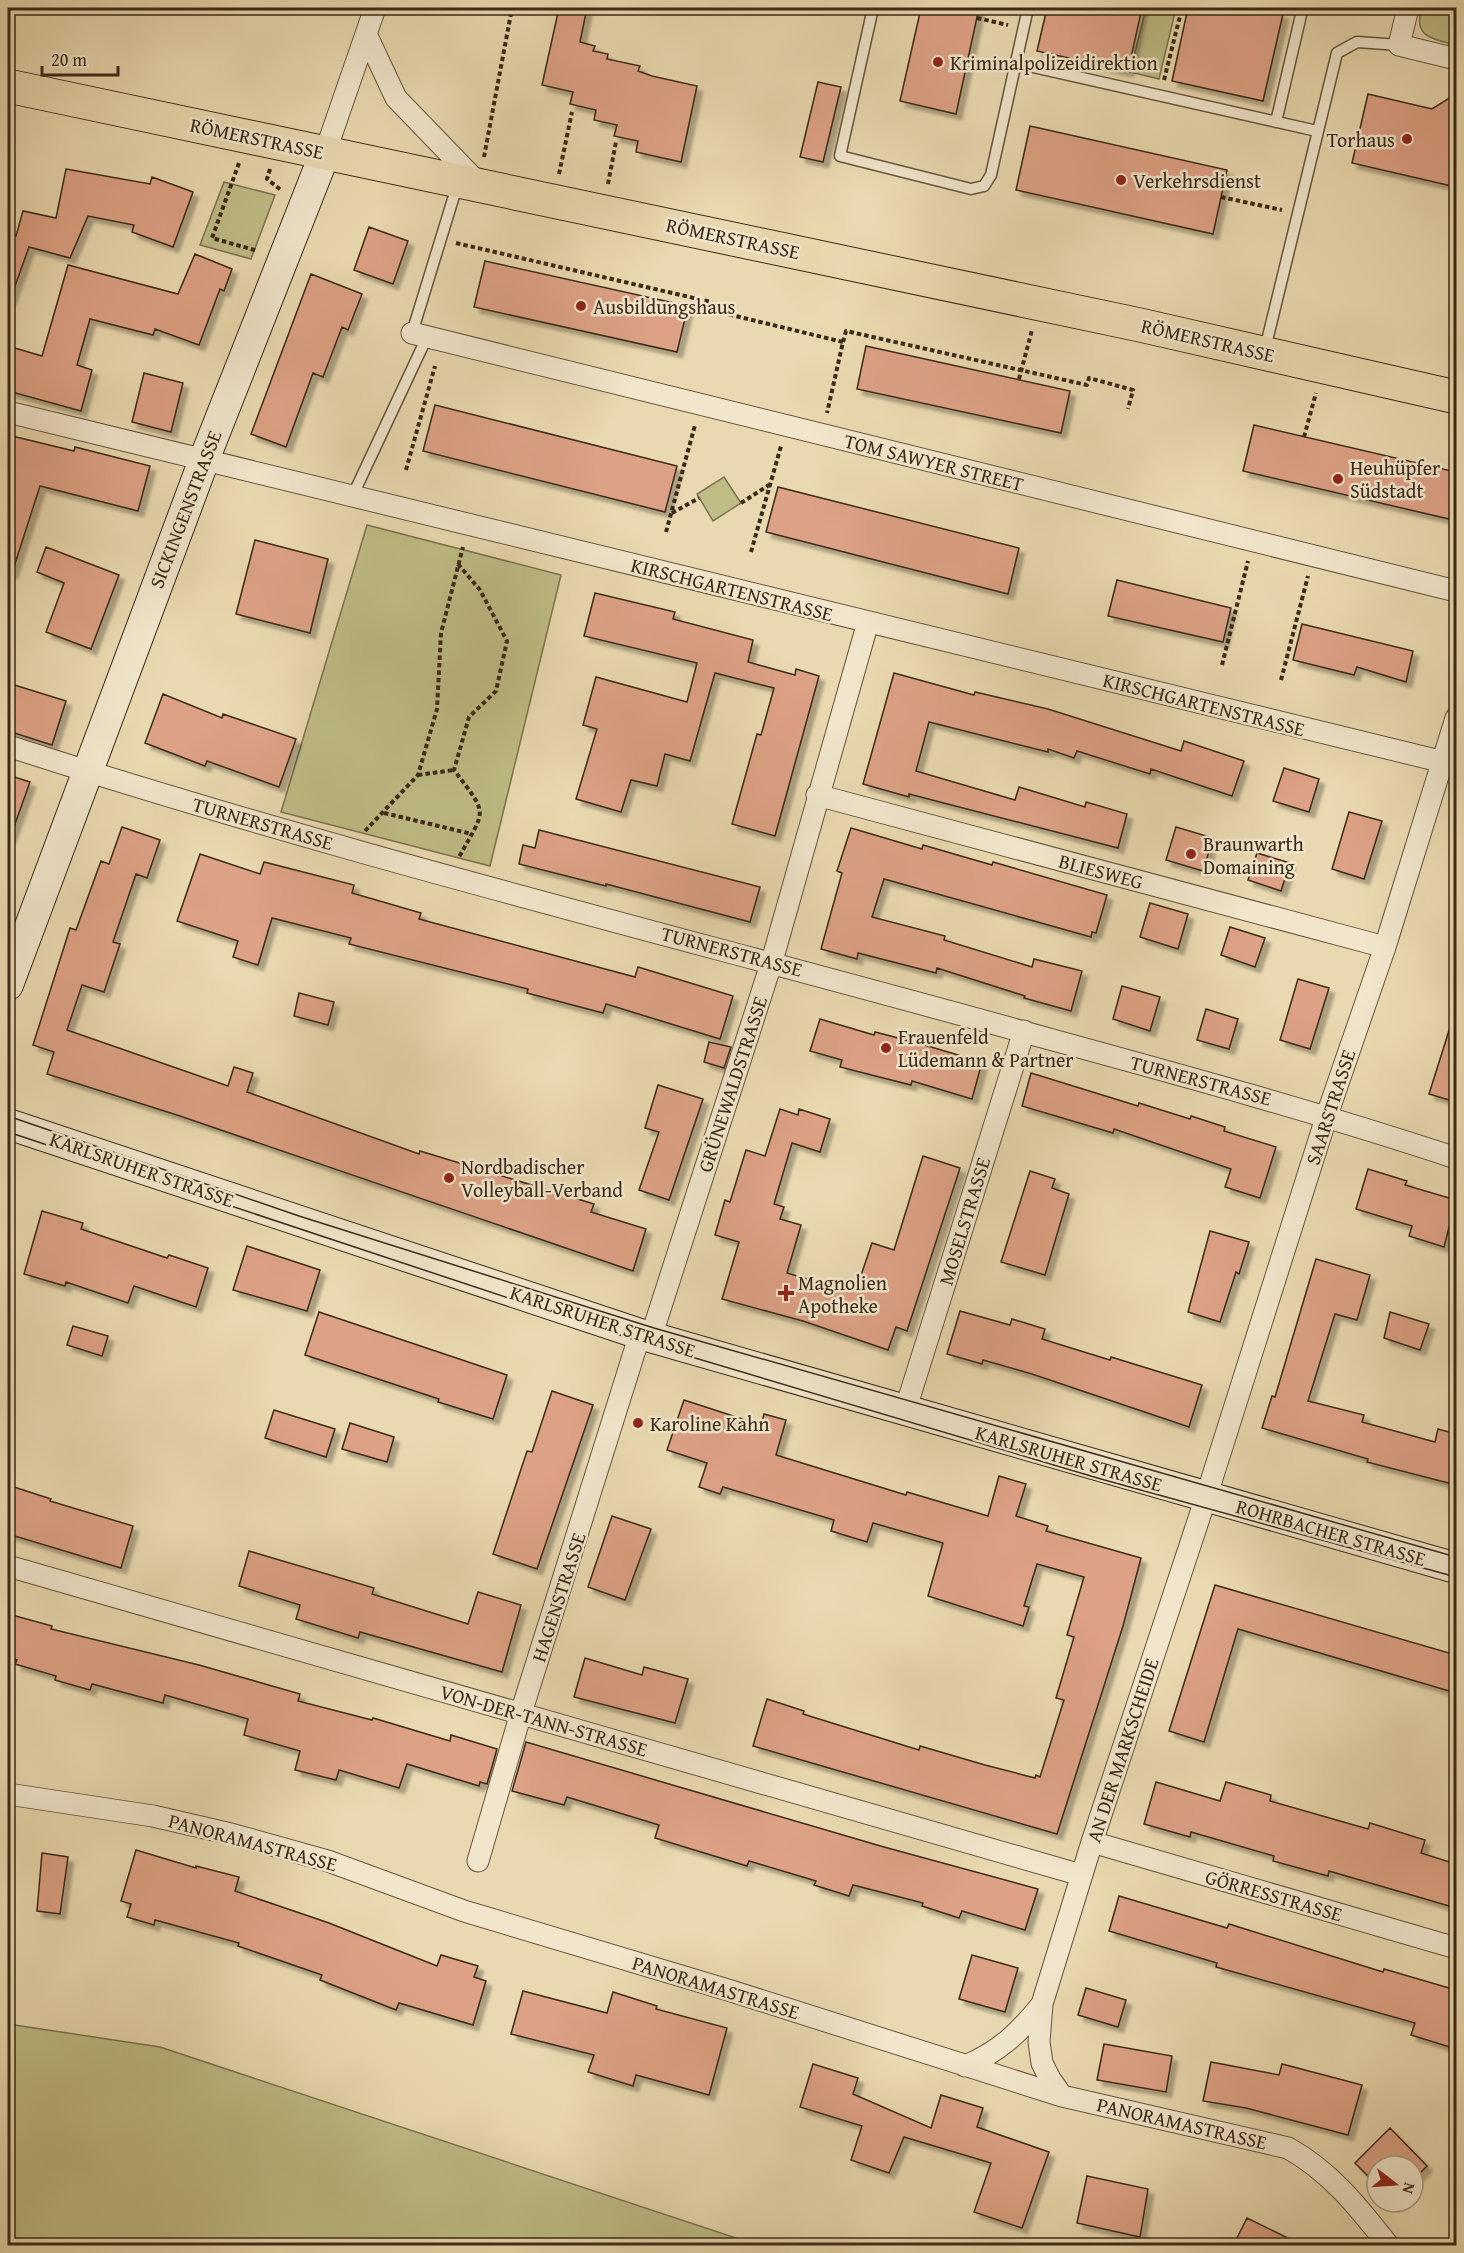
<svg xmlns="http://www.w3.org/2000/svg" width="1464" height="2253" font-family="'Gentium Book Plus',serif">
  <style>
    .green { fill: #bfbc86; stroke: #7c7350; stroke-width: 1.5 }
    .building { fill: #dda185; stroke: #3a2a19; stroke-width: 1.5; filter: url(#shadow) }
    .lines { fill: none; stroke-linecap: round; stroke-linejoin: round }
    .service-casing { stroke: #66563f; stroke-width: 13 }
    .minor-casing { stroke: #66563f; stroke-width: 23 }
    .secondary-casing { stroke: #3a2a19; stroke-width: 32 }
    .primary-casing { stroke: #3a2a19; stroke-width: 35 }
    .path { stroke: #3a2a19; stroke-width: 4; stroke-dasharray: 4.5 3; stroke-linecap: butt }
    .service { stroke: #f1e6cc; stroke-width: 10 }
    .minor { stroke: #f1e6cc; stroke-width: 21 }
    .secondary { stroke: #f1e6cc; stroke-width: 30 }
    .primary { stroke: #ead9b0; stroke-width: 33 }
    .tram { stroke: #3a2a19; stroke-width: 1.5 }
    .poi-dot { fill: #8f2418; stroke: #f1e6cc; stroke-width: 2 }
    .labels { text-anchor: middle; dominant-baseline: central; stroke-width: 5; stroke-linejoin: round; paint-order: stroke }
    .poi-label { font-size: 20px; fill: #3a2a19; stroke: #f1e6cc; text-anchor: start }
    .street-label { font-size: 20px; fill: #3a2a19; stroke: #f1e6cc }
  </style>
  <defs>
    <filter id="shadow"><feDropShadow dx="5.5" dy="5.5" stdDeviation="1.5" flood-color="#0004"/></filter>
  </defs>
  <rect width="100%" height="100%" fill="#ead9b0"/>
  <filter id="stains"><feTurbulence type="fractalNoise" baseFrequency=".00333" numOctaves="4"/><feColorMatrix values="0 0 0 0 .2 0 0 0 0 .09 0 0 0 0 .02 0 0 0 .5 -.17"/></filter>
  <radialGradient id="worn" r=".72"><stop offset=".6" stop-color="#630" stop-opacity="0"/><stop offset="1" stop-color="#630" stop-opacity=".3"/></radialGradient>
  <path class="green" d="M1146,8H1176L1159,79L1130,72Z
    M1422,8H1456V45C1433,39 1412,37 1422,8Z
    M224,182L275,195L251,259L200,245Z
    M724,477L741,503L713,521L697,494Z
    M367,525L561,575L490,866L281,812Z
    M8,2024L160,2047L757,2245H8Z"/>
  <path class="building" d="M559,8H587L580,42L595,46L593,51L608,54L607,59L640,66L638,71L652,76L697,86L681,162L636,152L638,141L614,136L617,125L594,120L596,110L570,104L573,92L542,85Z
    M921,8H979L956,114L900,101Z
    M1047,8H1142L1128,71L1037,51Z
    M1188,8H1257L1283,14L1263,101L1172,81Z
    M818,82L841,87L823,162L800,157Z
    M1368,94L1432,109L1451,97L1456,119V187L1352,163Z
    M1030,126L1227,170L1213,234L1016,190Z
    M66,169L150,184L152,177L193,192L173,247L132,232L134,225L88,216L70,258L29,247L10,300L8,299V235L16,236L23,211L56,218Z
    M369,227L408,241L393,284L354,270Z
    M195,254L232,269L224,291L220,289L199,345L155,329L153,335L90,319L77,365L92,370L81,411L8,391V346L42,356L68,265L178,294Z
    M485,261L688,306L677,352L474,307Z
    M311,274L362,294L348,330L342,327L323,377L313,373L286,447L251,434Z
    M866,346L1070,391L1061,433L857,389Z
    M144,373L183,383L171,432L132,422Z
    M435,405L677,466L665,512L423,451Z
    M1254,425L1456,472V485L1449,519L1243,471Z
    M8,435L74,451L75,447L150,466L138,511L40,486L12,573L8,572Z
    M778,487L1019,548L1008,594L766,532Z
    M255,540L328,559L310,633L236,614Z
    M46,547L119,575L91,649L46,632L64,583L37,572Z
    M1117,580L1231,608L1223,642L1108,616Z
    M595,593L675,612L673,619L753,640L748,662L795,675L796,669L819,676L775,836L732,824L757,734L761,735L774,688L715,673L690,761L665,754L657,786L631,780L621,812L576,799L597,729L583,725L596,677L687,702L697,663L584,636Z
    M1302,624L1413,651L1406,682L1357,667L1354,675L1293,660Z
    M894,673L974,695L975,692L1048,709L1181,751L1184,741L1244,761L1232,796L1151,769L1150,774L1077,751L1074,758L1048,749V752L929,722L916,771L1015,800L1019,787L1085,807L1086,802L1127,814L1118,848L909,794V797L863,784Z
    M8,683L66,701L52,745L8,731Z
    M163,694L222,718L223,714L296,739L279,787L207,761L205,766L145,743Z
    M1284,768L1319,779L1309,812L1273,801Z
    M8,775L30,782L10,838L8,837Z
    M1349,812L1382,821L1364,879L1332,869Z
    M122,827L160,840L147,878L136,874L113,942L120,944L104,992L82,985L67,1030L228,1086L234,1067L253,1073L247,1092L419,1154L420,1151L594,1204L591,1212L646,1229L633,1271L177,1115L47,1074L54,1052L33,1045L70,928L76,930L101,861L109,864Z
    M1176,827L1213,838L1203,871L1166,860Z
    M851,828L922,849L923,845L992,865L993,862L1107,895L1096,933L1092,932L1091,937L884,879L872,917L945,936L944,940L1032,967L1034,959L1082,971L1071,1011L1024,998L1025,996L937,968L936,973L858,953L857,959L821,949L842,873L837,871Z
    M539,830L760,887L750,922L606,884V886L519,864L523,845L535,848Z
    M1257,853L1290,863L1281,891L1248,880Z
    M200,854L260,874L264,862L354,885L352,893L421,913L419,919L635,977L638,967L733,996L720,1039L606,1004L603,1013L527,993L528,989L349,944L351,938L272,918L258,965L233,957L238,941L177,921Z
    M1150,903L1188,914L1178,949L1140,937Z
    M1230,927L1265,938L1255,967L1221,955Z
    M1298,979L1329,988L1310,1049L1280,1040Z
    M1122,986L1160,997L1150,1031L1113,1019Z
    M299,993L334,1002L328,1025L294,1016Z
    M1206,1009L1238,1019L1229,1049L1197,1040Z
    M820,1019L874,1035L875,1032L921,1044L982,1062L972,1099L912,1081L911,1085L840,1067L842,1060L810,1051Z
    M1452,1021L1456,1022V1102L1429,1094Z
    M709,1042L731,1047L724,1068L704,1062Z
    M1031,1073L1138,1106L1139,1103L1190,1119L1191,1116L1225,1127L1224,1131L1276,1147L1260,1198L1225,1187L1231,1169L1114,1129L1113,1133L1022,1106Z
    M658,1085L703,1099L669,1200L639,1190L659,1132L645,1128Z
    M780,1109L798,1115L799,1109L830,1119L820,1152L792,1143L774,1204L784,1207L780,1219L801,1225L787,1273L841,1289L842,1285L856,1290L872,1243L894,1250L923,1156L960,1168L907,1331L896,1327L888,1350L803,1321L722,1299L739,1242L715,1235L725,1200L730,1202L746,1150L765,1156Z
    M1368,1169L1407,1181L1405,1185L1456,1200L1444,1247L1409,1236L1412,1226L1356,1209Z
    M1030,1171L1055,1179L1052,1188L1069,1194L1045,1275L1001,1262Z
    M42,1211L83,1223L81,1229L167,1258L169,1255L208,1268L196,1307L134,1286L128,1303L66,1282L65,1286L24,1274Z
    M1210,1231L1249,1242L1239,1274L1236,1272L1220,1322L1188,1312Z
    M247,1246L320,1270L307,1311L233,1290Z
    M1316,1259L1370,1275L1357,1320L1335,1314L1308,1401L1364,1415L1362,1422L1435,1442L1438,1429L1456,1434V1485L1367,1462L1368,1459L1262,1428L1272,1396L1275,1397Z
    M960,1311L1010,1325L1012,1319L1045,1329L1042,1339L1110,1360L1111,1357L1202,1385L1189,1427L1032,1374L983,1360L982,1364L947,1354Z
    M319,1312L507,1375L493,1419L438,1402L439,1399L305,1355Z
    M1390,1312L1429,1324L1420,1350L1384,1338Z
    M73,1326L108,1336L102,1356L67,1345Z
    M552,1391L593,1405L537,1569L493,1554L527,1451L532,1452Z
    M684,1400L761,1425L764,1414L786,1420L776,1455L906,1495L907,1492L988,1516L999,1476L1026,1484L1016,1516L1048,1526L1046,1531L1141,1558L1123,1626L1057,1834L753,1746L767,1699L804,1711L803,1714L919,1750L920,1746L985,1765L1035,1778L1036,1775L1040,1777L1064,1700L1056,1698L1074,1637L1067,1635L1084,1577L1037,1564L1024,1606L1029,1607L1023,1626L928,1596L943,1543L873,1523L867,1542L831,1531L834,1520L723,1487L720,1494L699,1487L707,1463L667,1450Z
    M274,1410L335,1429L326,1457L265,1438Z
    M350,1423L394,1437L387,1462L342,1449Z
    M14,1487L51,1499L50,1501L133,1526L121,1568L8,1534V1508Z
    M612,1516L651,1529L625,1600L588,1587Z
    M249,1551L374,1588L372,1594L468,1624L478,1592L521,1605L502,1672L360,1632L358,1638L296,1619L300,1605L239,1586Z
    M1215,1585L1456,1655V1693L1238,1629L1204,1742L1169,1731Z
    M12,1615L52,1626L51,1629L199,1665L300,1694L298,1701L372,1720L373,1718L450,1741L451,1735L497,1749L487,1784L480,1782L479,1786L407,1764L399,1788L339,1770L336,1780L295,1770L300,1751L244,1735L248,1719L165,1695L163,1703L92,1684L90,1690L55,1680L56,1676L15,1664L17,1660L8,1657V1630Z
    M585,1658L642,1675L644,1667L688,1679L675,1723L574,1697Z
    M526,1742L884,1847L1038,1889L1025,1930L962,1911L959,1918L922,1906L923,1903L853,1885L849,1896L814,1885L816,1881L749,1861L747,1866L655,1838L659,1825L567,1797L564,1805L512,1791Z
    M1156,1782L1220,1801L1226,1782L1271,1795L1270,1801L1368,1829L1370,1823L1425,1840L1421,1853L1456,1864V1908L1329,1871L1328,1876L1273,1861L1274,1856L1191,1832L1190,1837L1144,1824Z
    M136,1850L196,1868V1866L239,1877L235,1891L329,1923L437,1966L441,1955L478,1966L474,1977L486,1981L473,2025L399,2003L396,2010L320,1980L322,1975L238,1946L239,1943L155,1920L154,1925L127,1917L131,1904L121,1901Z
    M42,1853L68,1857L60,1914L37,1911Z
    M1119,1896L1227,1928L1229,1924L1383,1972L1384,1969L1456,1990V2049L1411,2035L1415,2023L1216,1967L1217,1963L1109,1931Z
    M972,1955L1018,1968L1005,2012L959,1999Z
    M1086,1988L1126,2000L1118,2027L1078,2015Z
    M523,1991L607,2013L613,1992L657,2006L656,2009L727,2028L709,2095L636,2075L633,2086L588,2072L594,2055L511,2034Z
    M1104,2044L1172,2056L1166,2092L1097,2080Z
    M1211,2062L1279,2075L1282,2064L1362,2085L1348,2135L1246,2108L1203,2101Z
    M813,2064L858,2078L853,2094L931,2128L941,2095L983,2108L977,2127L1049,2152L1022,2228L974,2212L991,2163L904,2137L889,2173L851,2160L862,2126L800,2107Z
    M1390,2128L1427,2166L1413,2180V2166H1377V2185L1355,2163Z
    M1087,2176L1148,2189L1140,2237L1077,2223Z
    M1247,2218L1304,2246H1233Z"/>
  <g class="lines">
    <defs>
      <path id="service" d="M873,8L840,156L971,189L984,186L991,175L1028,8
        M1016,63L1317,131
        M1276,122L1301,15L1299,8
        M412,333L457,186
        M1265,349L1337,53L1357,42L1399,45
        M352,497L427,337"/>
      <path id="minor" d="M1408,8L1399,45L1456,59
        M366,34L396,98L479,184
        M325,153L375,8
        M412,333L1456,591
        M8,412L1456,765
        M8,746C348,856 697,941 1042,1037C1181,1075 1320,1113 1456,1158
        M817,795L1385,947
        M651,1337L772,961L868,622
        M905,1411L1024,1031
        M8,1566L1081,1875
        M8,1794L153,1816L231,1834L328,1861L464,1911L728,1990L1062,2096L1288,2148C1331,2172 1358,2207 1389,2246
        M1092,1842L1456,1948
        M478,1861L521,1713L640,1334
        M965,2066C999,2052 1020,2032 1042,2004
        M1062,2096L1050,2079L1042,2063L1039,2042L1042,2004L1092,1842L1209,1488L1327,1115L1385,947L1456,718"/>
      <path id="secondary" d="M8,985L204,460L325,153
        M8,1124L640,1334L1456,1568"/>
      <path id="primary" d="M8,86L1140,325L1456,397"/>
    </defs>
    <use href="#service" class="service-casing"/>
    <use href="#minor" class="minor-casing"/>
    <use href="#secondary" class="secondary-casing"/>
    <use href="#primary" class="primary-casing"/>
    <path class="path" d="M756,8L772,13
      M977,18L1008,25
      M1164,80L1182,8
      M484,157L512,8
      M239,163L212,238L258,251
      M270,169L267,179L281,190
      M559,174L572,112
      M608,184L616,142
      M1221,197L1282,210
      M456,243L711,302L719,312L843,342L827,413
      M843,342L846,331L1087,385L1089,378L1133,390L1128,409
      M1019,379L1032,330
      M1304,437L1316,393
      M406,470L435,366
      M741,503L769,485
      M672,513L699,498
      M666,532L695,425
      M751,552L781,446
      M458,564L480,590L507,641L496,691L469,717L454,770C489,816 486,808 459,857
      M1222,665L1248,561
      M1281,680L1308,576
      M418,775L454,770
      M384,813L472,834
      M365,831L418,775L437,709L441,633L463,547"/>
    <use href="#service" class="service"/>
    <use href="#minor" class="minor"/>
    <use href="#secondary" class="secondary"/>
    <use href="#primary" class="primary"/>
    <path class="tram" d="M8,1116L299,1216L654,1328L1456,1557
      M8,1132L638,1341L1101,1479L1456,1577"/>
  </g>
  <g class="poi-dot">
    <circle cx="938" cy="62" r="6"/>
    <circle cx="1407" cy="139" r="6"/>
    <circle cx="1121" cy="180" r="6"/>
    <circle cx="581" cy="306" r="6"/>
    <circle cx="1338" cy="479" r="6"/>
    <circle cx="1191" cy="854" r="6"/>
    <circle cx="886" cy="1048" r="6"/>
    <circle cx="449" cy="1178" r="6"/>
    <path d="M783 1284h6v6h6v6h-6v6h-6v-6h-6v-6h6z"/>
    <circle cx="638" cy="1423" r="6"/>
  </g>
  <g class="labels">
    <g class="poi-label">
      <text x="950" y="62">Kriminalpolizeidirektion</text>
      <text x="1395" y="139" text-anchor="end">Torhaus</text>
      <text x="1133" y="180">Verkehrsdienst</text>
      <text x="593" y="306">Ausbildungshaus</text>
      <text x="1350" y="467">Heuhüpfer<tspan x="1350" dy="23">Südstadt</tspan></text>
      <text x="1203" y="843">Braunwarth<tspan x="1203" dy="23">Domaining</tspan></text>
      <text x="898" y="1036">Frauenfeld<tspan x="898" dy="23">Lüdemann &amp; Partner</tspan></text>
      <text x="461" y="1166">Nordbadischer<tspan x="461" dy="23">Volleyball-Verband</tspan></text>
      <text x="798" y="1282">Magnolien<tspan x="798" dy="23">Apotheke</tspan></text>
      <text x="650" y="1423">Karoline Kahn</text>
    </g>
    <g class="street-label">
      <text transform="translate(257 138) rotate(12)">RÖMERSTRASSE</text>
      <text transform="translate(733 238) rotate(12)">RÖMERSTRASSE</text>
      <text transform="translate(1208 340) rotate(13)">RÖMERSTRASSE</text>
      <text transform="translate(934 462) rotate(14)">TOM SAWYER STREET</text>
      <text transform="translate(185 509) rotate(-69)">SICKINGENSTRASSE</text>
      <text transform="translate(732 589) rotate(14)">KIRSCHGARTENSTRASSE</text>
      <text transform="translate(1204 704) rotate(14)">KIRSCHGARTENSTRASSE</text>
      <text transform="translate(263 823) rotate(16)">TURNERSTRASSE</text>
      <text transform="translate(1101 871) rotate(15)">BLIESWEG</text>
      <text transform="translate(732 951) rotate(15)">TURNERSTRASSE</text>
      <text transform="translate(1201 1080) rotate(15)">TURNERSTRASSE</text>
      <text transform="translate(732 1084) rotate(-72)">GRÜNEWALDSTRASSE</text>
      <text transform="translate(1330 1107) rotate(-72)">SAARSTRASSE</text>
      <text transform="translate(142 1169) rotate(19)">KARLSRUHER STRASSE</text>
      <text transform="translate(964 1221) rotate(-73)">MOSELSTRASSE</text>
      <text transform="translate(603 1321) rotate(18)">KARLSRUHER STRASSE</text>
      <text transform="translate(1069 1458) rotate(16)">KARLSRUHER STRASSE</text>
      <text transform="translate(1331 1532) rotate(16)">ROHRBACHER STRASSE</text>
      <text transform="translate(558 1597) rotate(-72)">HAGENSTRASSE</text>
      <text transform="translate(544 1720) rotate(16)">VON-DER-TANN-STRASSE</text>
      <text transform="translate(1122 1750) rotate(-72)">AN DER MARKSCHEIDE</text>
      <text transform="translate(253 1842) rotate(15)">PANORAMASTRASSE</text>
      <text transform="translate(1274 1895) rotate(16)">GÖRRESSTRASSE</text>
      <text transform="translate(716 1987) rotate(17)">PANORAMASTRASSE</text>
      <text transform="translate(1182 2123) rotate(13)">PANORAMASTRASSE</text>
    </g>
  </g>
  <rect width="1464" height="2253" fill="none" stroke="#ead9b0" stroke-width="30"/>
  <rect x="9" y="9" width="1446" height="2235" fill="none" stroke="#3a2a19" stroke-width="3"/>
  <rect x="15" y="15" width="1434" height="2223" fill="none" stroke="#3a2a19" stroke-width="1.5"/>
  <g transform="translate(1395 2184) rotate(107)"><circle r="28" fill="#f1e6cc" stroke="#a89b84" stroke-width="1.5"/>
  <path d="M0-4.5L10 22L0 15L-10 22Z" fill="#8f2418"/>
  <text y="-9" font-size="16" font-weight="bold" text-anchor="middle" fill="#3a2a19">N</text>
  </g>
  <path d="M42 66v9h76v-9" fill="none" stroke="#3a2a19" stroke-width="3"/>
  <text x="51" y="66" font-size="18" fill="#3a2a19" stroke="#f1e6cc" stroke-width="4.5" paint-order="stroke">20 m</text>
  <rect width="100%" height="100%" filter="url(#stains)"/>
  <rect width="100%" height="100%" fill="url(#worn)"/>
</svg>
